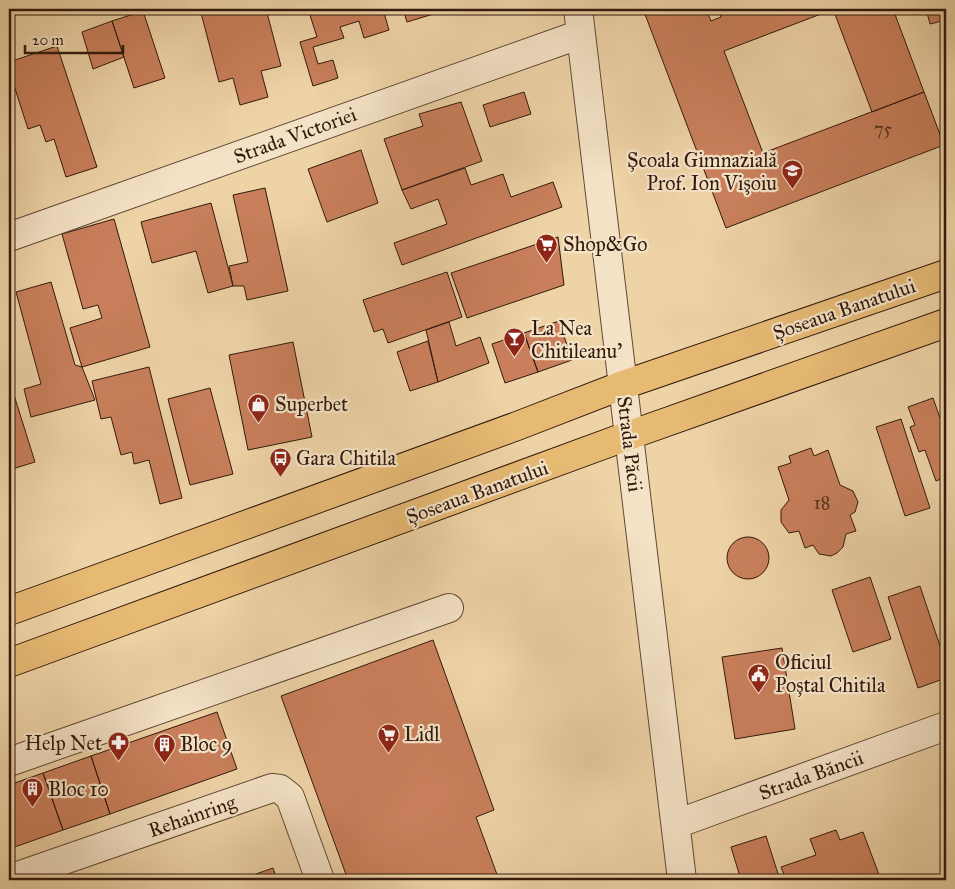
<svg xmlns="http://www.w3.org/2000/svg" width="955" height="889" font-family="'IM FELL Great Primer',serif">
  <style>
    .building { fill: #c97f5b; stroke: #31190d }
    .lines { fill: none; stroke-linecap: round; stroke-linejoin: round }
    .minor-casing { stroke: #604834; stroke-width: 30 }
    .major-casing { stroke: #31190d; stroke-width: 30 }
    .minor { stroke: #f4e2c6; stroke-width: 28 }
    .major { stroke: #e7ba74; stroke-width: 28 }
    .labels { text-anchor: middle; dominant-baseline: central; stroke-width: 4.5; stroke-linejoin: round; paint-order: stroke }
    .number-label { font-size: 18px; fill: #573220 }
    .street-label { font-size: 20px; fill: #31190d; stroke: #f4e2c6 }
    .poi-label { font-size: 20px; fill: #31190d; stroke: #f4e2c6; text-anchor: start }
  </style>
  <rect width="100%" height="100%" fill="#eed3a7"/>
  <filter id="stains"><feTurbulence type="fractalNoise" baseFrequency=".004" numOctaves="4"/><feColorMatrix values="0 0 0 0 .2 0 0 0 0 .09 0 0 0 0 .02 0 0 0 .5 -.17"/></filter>
  <radialGradient id="worn" r=".72"><stop offset=".6" stop-color="#630" stop-opacity="0"/><stop offset="1" stop-color="#630" stop-opacity=".3"/></radialGradient>
  <path class="building" d="M200,9H266L281,66L261,71L268,97L240,105L233,78L219,82Z
    M308,9H383L389,30L364,38L359,21L340,27L344,38L313,47L318,64L333,60L338,78L313,86L300,42L317,37Z
    M403,9H450L407,22Z
    M643,9H706L711,21L721,17L718,9H834L724,51L763,153L924,92L944,145L726,228Z
    M833,9H893L924,92L872,112Z
    M926,9H946V20L930,24Z
    M143,11L165,78L134,88L112,21Z
    M112,21L124,57L93,69L82,32Z
    M57,46L97,167L66,177L54,139L46,142L40,125L28,129L9,70V62Z
    M524,92L531,114L490,127L483,105Z
    M461,102L482,161L402,190L384,139L423,126L419,114Z
    M361,150L378,203L327,222L308,169Z
    M465,168L471,185L503,174L511,197L553,182L562,207L402,265L394,243L447,224L438,199L411,209L402,190Z
    M265,188L288,291L247,300L244,286H233L229,266L248,262L233,195Z
    M211,203L233,286L208,293L196,251L152,263L141,222Z
    M114,219L150,347L82,367L70,328L102,318L98,305L83,309L62,234Z
    M558,237L564,285L467,318L451,273Z
    M447,272L462,317L388,343L383,329L374,332L363,300Z
    M51,282L75,365L82,367L95,400L31,417L24,389L41,384L16,292Z
    M559,321L572,360L538,372L524,333Z
    M449,322L456,346L480,337L489,363L438,382L426,330Z
    M524,333L538,372L505,383L492,344Z
    M428,341L438,382L410,391L397,352Z
    M293,342L312,437L248,450L229,355Z
    M149,367L182,498L160,504L149,460L134,464L132,452L121,455L111,417L101,419L92,381Z
    M9,379L35,462L9,470Z
    M210,388L233,474L190,485L168,399Z
    M933,398L946,435V477L936,481L925,450L919,452L910,427L915,425L908,407Z
    M901,419L930,508L905,516L876,427Z
    M811,448L814,456L828,450L840,485L853,491L858,502L855,512L850,515L856,531L846,534L843,547L837,553L831,556L819,554L813,545L805,548L799,531L789,533L781,522V510L789,500L778,467L791,463L789,456Z
    M727 558a21 21 0 1 1 42 0a21 21 0 1 1-42 0Z
    M870,577L891,639L853,652L832,590Z
    M920,586L946,664V678L918,688L888,597Z
    M433,640L494,810L476,817L499,880H348L281,696Z
    M782,648L795,729L735,739L722,657Z
    M217,712L237,769L110,814L91,756Z
    M91,756L110,814L63,830L43,773Z
    M43,773L63,830L9,849V785Z
    M836,830L840,840L863,832L881,880H786L781,867L816,855L810,839Z
    M766,836L780,880H741L731,847Z
    M273,868L277,880H239Z"/>
  <g class="lines">
    <defs>
      <path id="minor" d="M578,9L682,880
        M9,237L581,34
        M9,762L449,608
        M676,824L946,726
        M9,879L272,788L280,789L290,797L320,880"/>
      <path id="major" d="M9,611L517,426L623,385L946,274
        M9,663L630,435L946,323"/>
    </defs>
    <use href="#minor" class="minor-casing"/>
    <use href="#major" class="major-casing"/>
    <use href="#minor" class="minor"/>
    <use href="#major" class="major"/>
  </g>
  <defs>
    <symbol id="school-pin" viewBox="-11 -11 22 30"><path d="M0 17L-7.5 6A9.5 9.5 0 1 1 7.5 6Z" fill="#8f2418" stroke="#f4e2c6"/><path d="M0-5L7-2L0 1L-7-2ZM-4 1L0 2.5L4 1V4Q0 6-4 4Z" fill="#fff"/></symbol>
    <symbol id="supermarket-pin" viewBox="-11 -11 22 30"><path d="M0 17L-7.5 6A9.5 9.5 0 1 1 7.5 6Z" fill="#8f2418" stroke="#f4e2c6"/><path d="M-6-5.5h2.5l.6 2H6L4.5 2H-2.5L-4.4-4H-6ZM-1.5 3.2a1.3 1.3 0 1 0 .1 0ZM3 3.2a1.3 1.3 0 1 0 .1 0Z" fill="#fff"/></symbol>
    <symbol id="bar-pin" viewBox="-11 -11 22 30"><path d="M0 17L-7.5 6A9.5 9.5 0 1 1 7.5 6Z" fill="#8f2418" stroke="#f4e2c6"/><path d="M-6-5H6L.8 .8V4.5H3.5V6h-7V4.5H-.8V.8Z" fill="#fff"/></symbol>
    <symbol id="shop-pin" viewBox="-11 -11 22 30"><path d="M0 17L-7.5 6A9.5 9.5 0 1 1 7.5 6Z" fill="#8f2418" stroke="#f4e2c6"/><path d="M-5-2.5h2.3a2.7 3.5 0 0 1 5.4 0H5L5.5 6h-11ZM-1.5-2.5h3a1.5 2.3 0 0 0-3 0Z" fill="#fff"/></symbol>
    <symbol id="bus-pin" viewBox="-11 -11 22 30"><path d="M0 17L-7.5 6A9.5 9.5 0 1 1 7.5 6Z" fill="#8f2418" stroke="#f4e2c6"/><path d="M-5-6H5V4H4V6H2V4H-2V6H-4V4H-5ZM-3.5-4V0h7V-4ZM-3.5 1.2v1.5H-2V1.2ZM2 1.2v1.5H3.5V1.2Z" fill="#fff"/></symbol>
    <symbol id="civic-pin" viewBox="-11 -11 22 30"><path d="M0 17L-7.5 6A9.5 9.5 0 1 1 7.5 6Z" fill="#8f2418" stroke="#f4e2c6"/><path d="M-.6-6.5H3V-4.5H.6V-3L4-1V1h2V6H-6V1h2V-1L-.6-3ZM-1.2 2.5V6h2.4V2.5Z" fill="#fff"/></symbol>
    <symbol id="pharmacy-pin" viewBox="-11 -11 22 30"><path d="M0 17L-7.5 6A9.5 9.5 0 1 1 7.5 6Z" fill="#8f2418" stroke="#f4e2c6"/><path d="M-2-6h4v4h4v4h-4v4h-4v-4h-4v-4h4Z" fill="#fff"/></symbol>
    <symbol id="building-pin" viewBox="-11 -11 22 30"><path d="M0 17L-7.5 6A9.5 9.5 0 1 1 7.5 6Z" fill="#8f2418" stroke="#f4e2c6"/><path d="M-4-6H4V6H1V3H-1V6H-4ZM-2.5-4.3h1.7v1.8h-1.7ZM.8-4.3h1.7v1.8H.8ZM-2.5-1h1.7V.8h-1.7ZM.8-1h1.7V.8H.8Z" fill="#fff"/></symbol>
  </defs>
  <g fill-rule="evenodd">
    <use href="#school-pin" x="780" y="158" width="25" height="34"/>
    <use href="#supermarket-pin" x="534" y="232" width="25" height="34"/>
    <use href="#bar-pin" x="502" y="326" width="25" height="34"/>
    <use href="#shop-pin" x="246" y="392" width="25" height="34"/>
    <use href="#bus-pin" x="268" y="446" width="25" height="34"/>
    <use href="#civic-pin" x="746" y="662" width="25" height="34"/>
    <use href="#supermarket-pin" x="376" y="722" width="25" height="34"/>
    <use href="#pharmacy-pin" x="106" y="730" width="25" height="34"/>
    <use href="#building-pin" x="152" y="732" width="25" height="34"/>
    <use href="#building-pin" x="20" y="776" width="25" height="34"/>
  </g>
  <g class="labels">
    <g class="number-label">
      <text x="883" y="129">75</text>
      <text x="822" y="503">18</text>
    </g>
    <g class="street-label">
      <text transform="translate(295 135) rotate(-20)">Strada Victoriei</text>
      <text transform="translate(844 309) rotate(-19)">Șoseaua Banatului</text>
      <text transform="translate(630 444) rotate(83)">Strada Păcii</text>
      <text transform="translate(477 492) rotate(-20)">Șoseaua Banatului</text>
      <text transform="translate(811 775) rotate(-20)">Strada Băncii</text>
      <text transform="translate(192 816) rotate(-19)">Rehainring</text>
    </g>
    <g class="poi-label">
      <text x="777" y="160" text-anchor="end">Școala Gimnazială<tspan x="777" dy="23">Prof. Ion Vişoiu</tspan></text>
      <text x="563" y="244">Shop&amp;Go</text>
      <text x="531" y="328">La Nea<tspan x="531" dy="23">Chitileanu'</tspan></text>
      <text x="275" y="404">Superbet</text>
      <text x="296" y="458">Gara Chitila</text>
      <text x="775" y="662">Oficiul<tspan x="775" dy="23">Poștal Chitila</tspan></text>
      <text x="404" y="734">Lidl</text>
      <text x="102" y="743" text-anchor="end">Help Net</text>
      <text x="180" y="744">Bloc 9</text>
      <text x="48" y="789">Bloc 10</text>
    </g>
  </g>
  <rect width="955" height="889" fill="none" stroke="#eed3a7" stroke-width="30"/>
  <rect x="10" y="10" width="935" height="869" fill="none" stroke="#31190d" stroke-width="2.5"/>
  <rect x="15" y="15" width="925" height="859" fill="none" stroke="#31190d"/>
  <path d="M25 45v8h98v-8" fill="none" stroke="#31190d" stroke-width="2.5"/>
  <text x="32" y="45" font-size="15" fill="#31190d" stroke="#f4e2c6" stroke-width="4" paint-order="stroke">20 m</text>
  <rect width="100%" height="100%" filter="url(#stains)"/>
  <rect width="100%" height="100%" fill="url(#worn)"/>
</svg>
